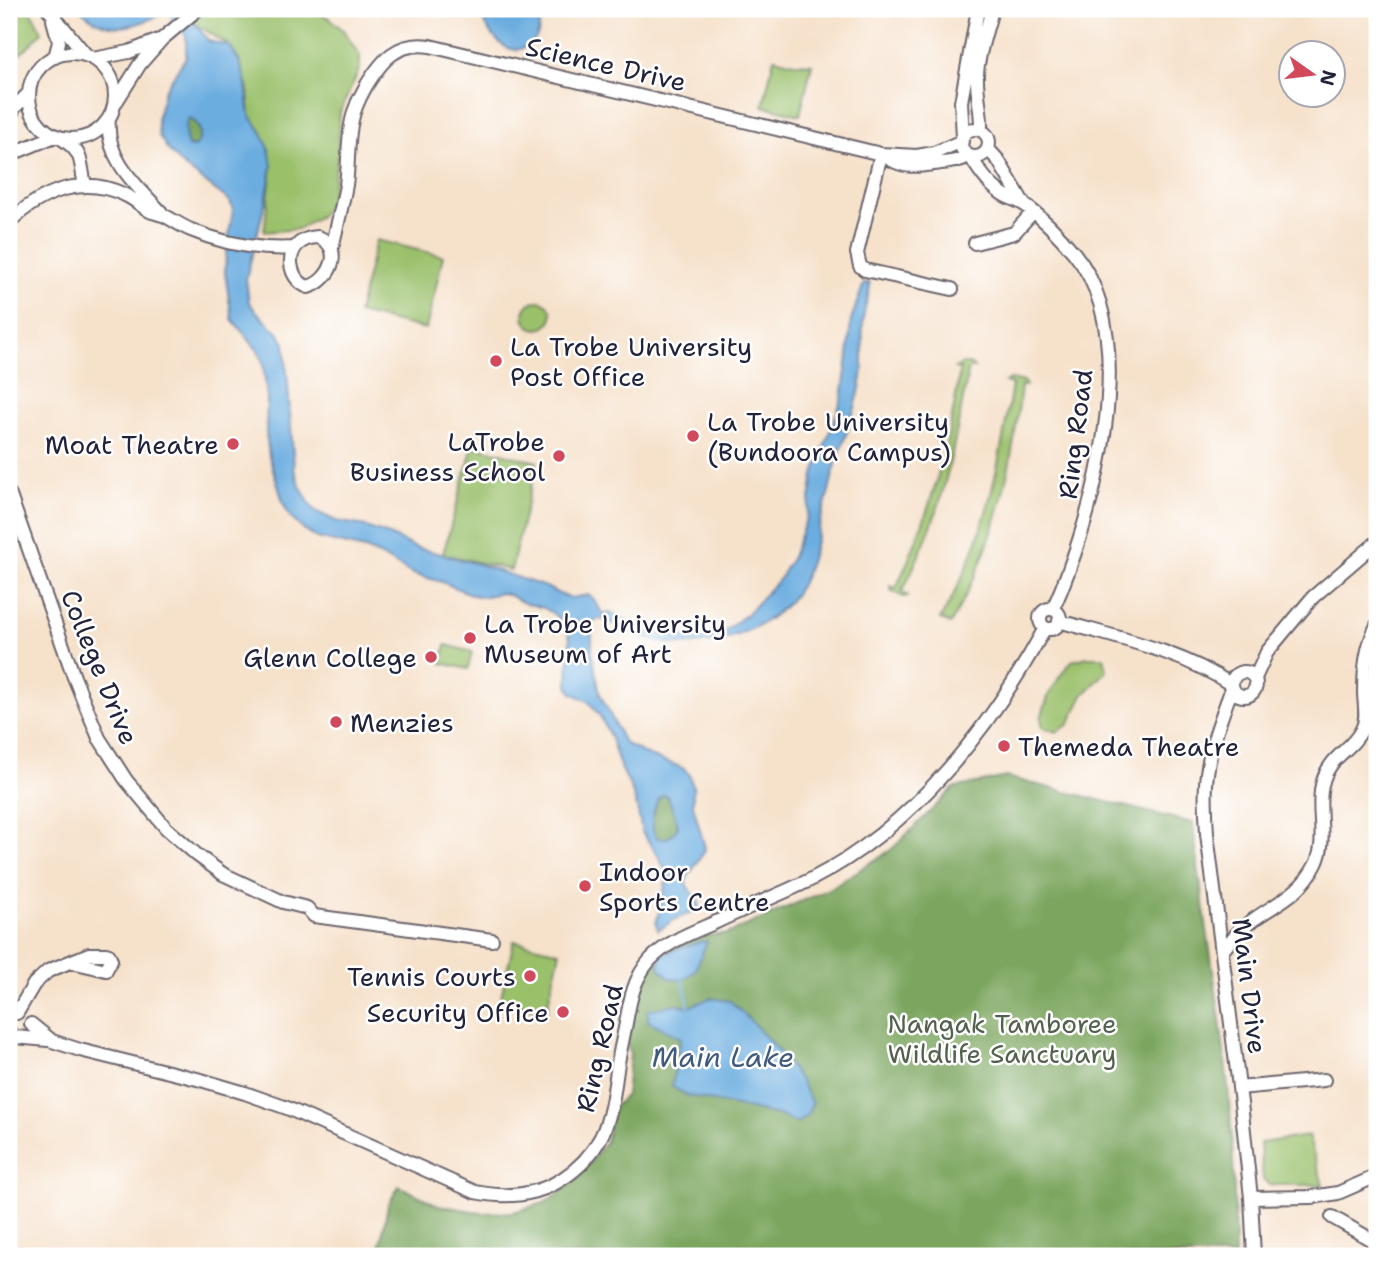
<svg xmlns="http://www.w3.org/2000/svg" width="1386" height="1265" font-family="'Shantell Sans',sans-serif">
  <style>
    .green { fill: #9ac06b; stroke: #5e7153; stroke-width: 2 }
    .forest { fill: #7ba65f; stroke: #4e644d; stroke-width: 2 }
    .water { fill: #6cade0; stroke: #47688e; stroke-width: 2; fill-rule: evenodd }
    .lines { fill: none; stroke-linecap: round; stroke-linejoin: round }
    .stream { stroke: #6cade0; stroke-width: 2.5 }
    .minor-casing { stroke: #6c656d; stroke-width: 16 }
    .minor { stroke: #fff; stroke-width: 12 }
    .poi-dot { fill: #d1495b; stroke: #fff; stroke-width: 2.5 }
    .labels { text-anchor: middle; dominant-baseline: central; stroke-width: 5; stroke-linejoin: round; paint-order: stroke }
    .street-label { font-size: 26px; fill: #22223b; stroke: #fff }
    .poi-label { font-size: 26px; fill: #22223b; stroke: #fff; text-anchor: start }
    .park-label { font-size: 26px; fill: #52614e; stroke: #fff }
    .water-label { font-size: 28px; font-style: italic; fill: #405a7d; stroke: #fff }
  </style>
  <rect width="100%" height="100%" fill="#fff"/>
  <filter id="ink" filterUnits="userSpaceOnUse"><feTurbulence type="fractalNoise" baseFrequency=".0143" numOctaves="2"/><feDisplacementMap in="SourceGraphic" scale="14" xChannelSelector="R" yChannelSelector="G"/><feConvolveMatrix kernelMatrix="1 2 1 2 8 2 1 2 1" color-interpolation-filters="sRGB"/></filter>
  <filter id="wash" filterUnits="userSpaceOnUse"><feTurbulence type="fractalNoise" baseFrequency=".00686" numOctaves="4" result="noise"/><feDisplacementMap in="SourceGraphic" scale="28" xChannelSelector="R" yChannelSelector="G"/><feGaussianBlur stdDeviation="1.57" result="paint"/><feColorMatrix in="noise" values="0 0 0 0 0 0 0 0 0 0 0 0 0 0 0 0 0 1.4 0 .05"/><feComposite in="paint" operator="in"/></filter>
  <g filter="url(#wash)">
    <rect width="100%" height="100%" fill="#f6e1ca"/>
    <path class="green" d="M9,9H30L42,32L26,49L9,61Z
      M203,9H312L329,18L343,30L360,56V68L340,112L338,154L330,203L321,215L299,229L264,232L272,166L262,133L250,115L248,89L240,63L230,46L191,21Z
      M774,58L794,63L812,64L800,115L763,106Z
      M376,240L443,256L426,329L358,313Z
      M524 315a14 14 0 1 1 28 0a14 14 0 1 1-28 0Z
      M962,364H970L974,368H969C960,413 953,457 940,501C930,533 916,563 902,592L908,596L903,597L891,590L890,586L896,588C928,520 950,444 960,369L955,368Z
      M1010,379L1024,382L1026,386H1021C1013,468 993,554 950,624L940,619C984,548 1000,465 1012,384L1005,382Z
      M473,446L537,462L511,570L443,554Z
      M446,645L472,652L468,669L441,663Z
      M1088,657H1104L1107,671L1083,695L1069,724L1057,732L1043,728L1041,718L1048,697L1060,676L1072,661Z
      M514,941L560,952L546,1012L500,1001Z
      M1308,1136L1323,1185H1270L1263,1179L1260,1143Z"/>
    <path class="forest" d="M188,118C201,124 204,138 194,147L187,145C185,136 183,127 188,118Z
      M1006,777L1193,823C1201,902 1216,980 1225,1060C1233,1125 1235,1191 1235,1256H389L379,1251L388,1205L399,1186L438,1205L485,1213L513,1212L544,1203L576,1181L606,1141L614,1107L626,1095L630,1054L621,1025L640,978L670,949L700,936L727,934L831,888L892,849L954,788Z
      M665,795L668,797C672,807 678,819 677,829L668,838H657C649,827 653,809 659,797Z"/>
    <path class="water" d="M80,9H183L209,41L230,46L240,63L245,79L250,115L262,133L269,149L272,166L267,195L246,279L249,302L257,312L279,334L285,343L294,469L300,486L311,506L317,512L336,521L360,525L389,535L414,547L478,564L546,587L559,594L572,598L588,595L593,598L602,613H611L646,631L670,636L705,638L721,634L747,614L780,578L792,557L807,517L814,475L819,459L832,427L842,398L848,357L851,320L863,286L865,283H870C870,294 865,304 864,314C860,337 866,360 861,383C855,415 842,443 833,474C830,488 826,502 822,515C816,539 812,564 800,586C777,628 711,651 666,643C640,639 625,627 602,619H597L592,624V652L600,694L624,743L649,756L678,766L684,769L689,774L693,787V805L705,848L704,852L687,878L686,883C690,894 700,896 700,909L676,919L658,930L656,924L666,882V872L659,857L642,832L637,807L631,788L620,766L610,736L600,716L588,701L572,693L568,685L570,638L567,630L561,621L555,615L544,608L524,603L507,594L501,593L481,597L473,595L442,582L413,574L379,555L365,549L317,538L304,530L291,518L284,505L269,456L266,433L267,398L263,363L259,352L232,319L225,273L226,254L233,210L230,201L182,165L168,150L159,136L157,120L164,91L186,57V36L170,14L164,13C133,28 107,36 80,9ZM189,118C201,124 204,138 194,147L188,146C185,136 183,126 189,118ZM665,795L668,797L678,824L677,829L668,838H657C649,827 653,809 659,798Z
      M481,9H534L538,12C538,17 540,24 539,29C538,44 517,55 504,46C494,39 480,21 481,9Z
      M707,941L695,971L683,980L669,978L659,968L661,954L700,942Z
      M710,998L730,1001L752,1022L782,1055L801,1082L812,1104L807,1115L797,1123L778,1115L685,1095L672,1086L681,1038L648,1021V1010L675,1004L689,1007Z"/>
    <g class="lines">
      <path class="stream" d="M683,980L689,1007"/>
    </g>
  </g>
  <g filter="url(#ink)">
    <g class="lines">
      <defs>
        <path id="minor" d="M48,9L87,56
          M53,20L59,42L55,57
          M29 96a43 43 0 1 1 86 0a43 43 0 1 1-86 0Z
          M93,59L129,52L159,40
          M116,102L140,64L162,39L198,9
          M9,119L14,108L29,93
          M109,119C105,159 136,185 161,212
          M961 143a14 14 0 1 1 28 0a14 14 0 1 1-28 0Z
          M981,130C982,112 976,93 977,74C978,53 987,30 992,9
          M963,137L961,102L978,9
          M61,138C85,154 79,160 85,185
          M988,149L998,160L1024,204
          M881,154L857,253L860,266L865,270L952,289
          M9,155L55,136
          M885,156C905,170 918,166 941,163C952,162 959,161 969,156
          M971,157C979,171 991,188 1006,196C1012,199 1019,201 1025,205C1043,218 1060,236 1074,253C1144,338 1093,519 1053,609
          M9,222C41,192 82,174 125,195C135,199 143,208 152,212C156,213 159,214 163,215C172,219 181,226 191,230C224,244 260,250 295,248
          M318,237C345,247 331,281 308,287C287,279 284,247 307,239C309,238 316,237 318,237Z
          M975,243L1014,233L1033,212
          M332,248C337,227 342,206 346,185C349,163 347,141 352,120C354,108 360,97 366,86C382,60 397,41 430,46L881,154L917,156L934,153L962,141
          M9,493L74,677L99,738L126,780L166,828L197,855L223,874L283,902L307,908L314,916L492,940
          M1040 619a10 10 0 1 1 20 0a10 10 0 1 1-20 0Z
          M1059,621C1118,638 1181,651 1232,685
          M1232 684a12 12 0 1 1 24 0a12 12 0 1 1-24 0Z
          M1255,678L1267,652L1313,597L1377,542
          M1232,688C1223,713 1212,740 1208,767C1204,789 1206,812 1207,834L1241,1103L1251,1198L1254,1256
          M1223,950C1232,939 1241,928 1253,920C1278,902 1301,894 1316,864C1328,840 1316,811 1322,785C1328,756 1352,751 1362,729C1368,718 1364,704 1364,692C1364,668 1366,647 1377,625
          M17,1013L34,984L48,971L89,954H106L109,955L111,960L106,970L72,962
          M31,1024L52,1041L80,1050L201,1080L245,1093L287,1108L475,1192C505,1198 535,1197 562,1179C578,1169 592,1154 601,1137C611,1117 614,1092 617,1070C619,1054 623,1039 626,1023C630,1000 634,978 650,960C668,941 691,933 714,923C746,908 779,895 810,880C914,827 991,727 1045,628
          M9,1032L15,1037L48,1040
          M1239,1088L1324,1080
          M1251,1198L1312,1197L1338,1193L1377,1176
          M1332,1217L1377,1243"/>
      </defs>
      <use href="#minor" class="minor-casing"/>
      <use href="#minor" class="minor"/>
    </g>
  </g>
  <g class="poi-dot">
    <circle cx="496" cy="361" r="7"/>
    <circle cx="693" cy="436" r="7"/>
    <circle cx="233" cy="444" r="7"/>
    <circle cx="559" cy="456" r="7"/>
    <circle cx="470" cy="638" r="7"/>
    <circle cx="431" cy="657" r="7"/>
    <circle cx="336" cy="722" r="7"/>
    <circle cx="1004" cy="746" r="7"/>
    <circle cx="585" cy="886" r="7"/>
    <circle cx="530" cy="976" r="7"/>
    <circle cx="563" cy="1012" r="7"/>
  </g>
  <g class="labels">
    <g class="street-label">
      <text transform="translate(606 64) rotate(13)">Science Drive</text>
      <text transform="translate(1075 434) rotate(-83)">Ring Road</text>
      <text transform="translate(100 667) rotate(68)">College Drive</text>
      <text transform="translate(1250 986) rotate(83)">Main Drive</text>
      <text transform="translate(599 1048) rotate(-77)">Ring Road</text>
    </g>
    <g class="poi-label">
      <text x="510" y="346">La Trobe University<tspan x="510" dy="30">Post Office</tspan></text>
      <text x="707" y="421">La Trobe University<tspan x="707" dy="30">(Bundoora Campus)</tspan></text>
      <text x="545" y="441" text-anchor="end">LaTrobe<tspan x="545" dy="30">Business School</tspan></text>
      <text x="219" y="444" text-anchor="end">Moat Theatre</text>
      <text x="484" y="623">La Trobe University<tspan x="484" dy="30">Museum of Art</tspan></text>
      <text x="417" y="657" text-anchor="end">Glenn College</text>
      <text x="350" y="722">Menzies</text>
      <text x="1018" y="746">Themeda Theatre</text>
      <text x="599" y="871">Indoor<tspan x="599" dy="30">Sports Centre</tspan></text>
      <text x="516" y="976" text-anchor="end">Tennis Courts</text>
      <text x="549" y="1012" text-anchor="end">Security Office</text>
    </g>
    <g class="park-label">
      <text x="1002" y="1023">Nangak Tamboree<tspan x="1002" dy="30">Wildlife Sanctuary</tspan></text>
    </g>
    <g class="water-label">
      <text x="723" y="1057">Main Lake</text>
    </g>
  </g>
  <rect width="1386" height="1265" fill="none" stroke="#fff" stroke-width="35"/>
  <g transform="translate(1312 74) rotate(104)"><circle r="33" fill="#ffffff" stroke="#a7a7b1" stroke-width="2"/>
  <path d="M0-5L12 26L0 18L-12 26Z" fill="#d1495b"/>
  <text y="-10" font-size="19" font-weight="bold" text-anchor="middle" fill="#22223b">N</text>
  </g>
</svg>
